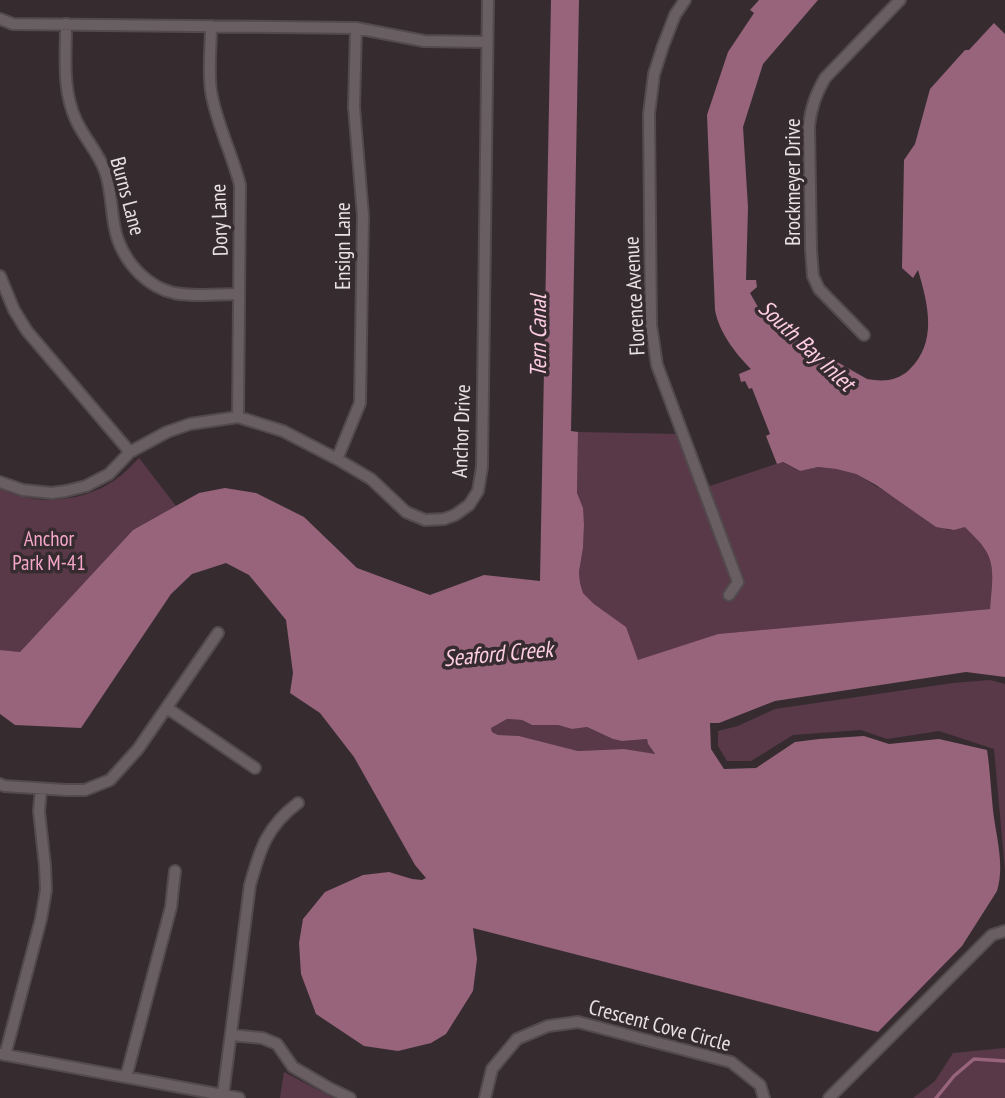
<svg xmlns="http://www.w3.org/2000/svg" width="1005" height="1098" font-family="'PT Sans Narrow',sans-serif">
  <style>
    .green { fill: #593948 }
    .water { fill: #97647b; fill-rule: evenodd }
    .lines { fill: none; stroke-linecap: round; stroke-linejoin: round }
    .stream { stroke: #97647b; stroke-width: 3.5 }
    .minor-casing { stroke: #524a4d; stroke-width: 14 }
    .minor { stroke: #695e62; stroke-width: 10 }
    .labels { text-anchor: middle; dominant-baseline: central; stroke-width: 7; stroke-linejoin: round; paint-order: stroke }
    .street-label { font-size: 21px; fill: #e8e2e4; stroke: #362c30 }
    .park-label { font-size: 21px; fill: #f5a6c9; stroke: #362c30 }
    .water-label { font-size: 23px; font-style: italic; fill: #fecde2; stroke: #362c30 }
  </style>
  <rect width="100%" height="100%" fill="#362c30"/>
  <path class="green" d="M578,432L679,434L698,490L782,462L799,471L818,467L836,469L856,474L948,530H954L965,526C971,534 979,540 984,547C997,565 991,589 990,609L718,634L638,661L625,627L594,604L583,593L580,583L579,572L583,548L584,525L577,493Z
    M139,458L176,506L133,530L20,652L0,650V489C37,506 81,503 115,480C124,474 132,465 139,458Z
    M990,680L1005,684V871L994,749L939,731L887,739L861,730L793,735L751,761H727L718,746V731L738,726L775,709L953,683Z
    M507,719L522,720L532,725H558L572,729L587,727L613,739L622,741L647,739L648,744L655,755L624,749L578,751L519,736L498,735L492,732L491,728Z
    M1005,1048V1098H913L935,1081L953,1053Z
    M284,1072L333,1098H280Z"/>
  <path class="water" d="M551,0H579L571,431L578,432L577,493L583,508L584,525L583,548L579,572L580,583L583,593L594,604L626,627L638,660L718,634L990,609C991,589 997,565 984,548C979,540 971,534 965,527L954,530L936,527L876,485L856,474L836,469L818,467L800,471L783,462L777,464L766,436L770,434L752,388L749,389L745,381L741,382L739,374L751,369C735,353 719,332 715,310L707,115L728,52L754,13L750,10L759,0H818L763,64L743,127L748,207L746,280H756L757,287L750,293L766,321L778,328L781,323L785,325L783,331L867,379C883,382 897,381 909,370C938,342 928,304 918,270L913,278L902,268L904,160L915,144L930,89L965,50H969L994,23L1005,34V677L966,672L775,701L719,723H710L711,749L724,769L756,768L795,742L819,739L864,736L889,744L939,739L987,750C990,770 991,790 993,810C996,837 1005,864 997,891L962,946L878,1032L473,928L477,959L473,991L446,1034L431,1043L398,1051L364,1046L316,1014L301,974L299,943L303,919L325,892L363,875L389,872L412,879L422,880L426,878L415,865L354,757L320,713L290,693L293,673L286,620L249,575L226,563L192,574L171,594L81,728L15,725L0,714V650L20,652L133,530L199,493L225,488L256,493L304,517L357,568L430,595L484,575L540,581ZM507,719L522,720L532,725H558L572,729L587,727L613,739L622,741L647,739L648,744L655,754L624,749L578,751L519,736L498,735L492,732L491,728Z"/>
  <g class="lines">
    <path class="stream" d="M936,1098L954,1076L974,1059L1005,1061"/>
    <defs>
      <path id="minor" d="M685,0L675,15L663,46L654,74L649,114L651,325L657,365L738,582L729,595
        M0,19L13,24L356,28L424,41L487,42
        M66,24C66,57 62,90 76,120C84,138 98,152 105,171C113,193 110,218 118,240C127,265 148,287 174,293C195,297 218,294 239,294
        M211,26C211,47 208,70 211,91C216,123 232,153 240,185L238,417
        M0,276L14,310L27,331L130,452
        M864,335L819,289L813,276L811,250L809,126C811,107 816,94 825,78L900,0
        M337,459L360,403L363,216L354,107L356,28
        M0,482L23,490L52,493L66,491L86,486L109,474L130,452L167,432L190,424L238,417L283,431L337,459L371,479L406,512L425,520L444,519L455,515L469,505L478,491L482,467L488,0
        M167,708L255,768
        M0,784L4,786L66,790H85L110,780L138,749L218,633
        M231,1035L262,1038L277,1044L293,1067L329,1088L350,1098
        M0,1054L239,1098
        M5,1055L41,919L46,890L45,866L39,811L41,789
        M126,1077L171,907L175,871
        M223,1095L250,885C260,849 267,826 298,803
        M485,1098L492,1069L517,1039L548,1026L578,1022L731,1062L760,1085L764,1098
        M829,1098L992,935L1005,931"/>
    </defs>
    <use href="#minor" class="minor-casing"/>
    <use href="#minor" class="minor"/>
  </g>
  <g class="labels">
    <g class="street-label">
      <text transform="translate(792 182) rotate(-90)">Brockmeyer Drive</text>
      <text transform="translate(128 196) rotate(75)">Burns Lane</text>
      <text transform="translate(219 220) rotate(-92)">Dory Lane</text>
      <text transform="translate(342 246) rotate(-90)">Ensign Lane</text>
      <text transform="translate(634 296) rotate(-93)">Florence Avenue</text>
      <text transform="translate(461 431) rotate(-88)">Anchor Drive</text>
      <text transform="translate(660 1025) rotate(15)">Crescent Cove Circle</text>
    </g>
    <g class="park-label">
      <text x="49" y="538">Anchor<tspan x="49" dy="24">Park M-41</tspan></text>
    </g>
    <g class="water-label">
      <text transform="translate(537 336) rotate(-90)">Tern Canal</text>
      <text transform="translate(807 345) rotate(43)">South Bay Inlet</text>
      <text transform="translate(498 653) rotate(-5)">Seaford Creek</text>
    </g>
  </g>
</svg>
